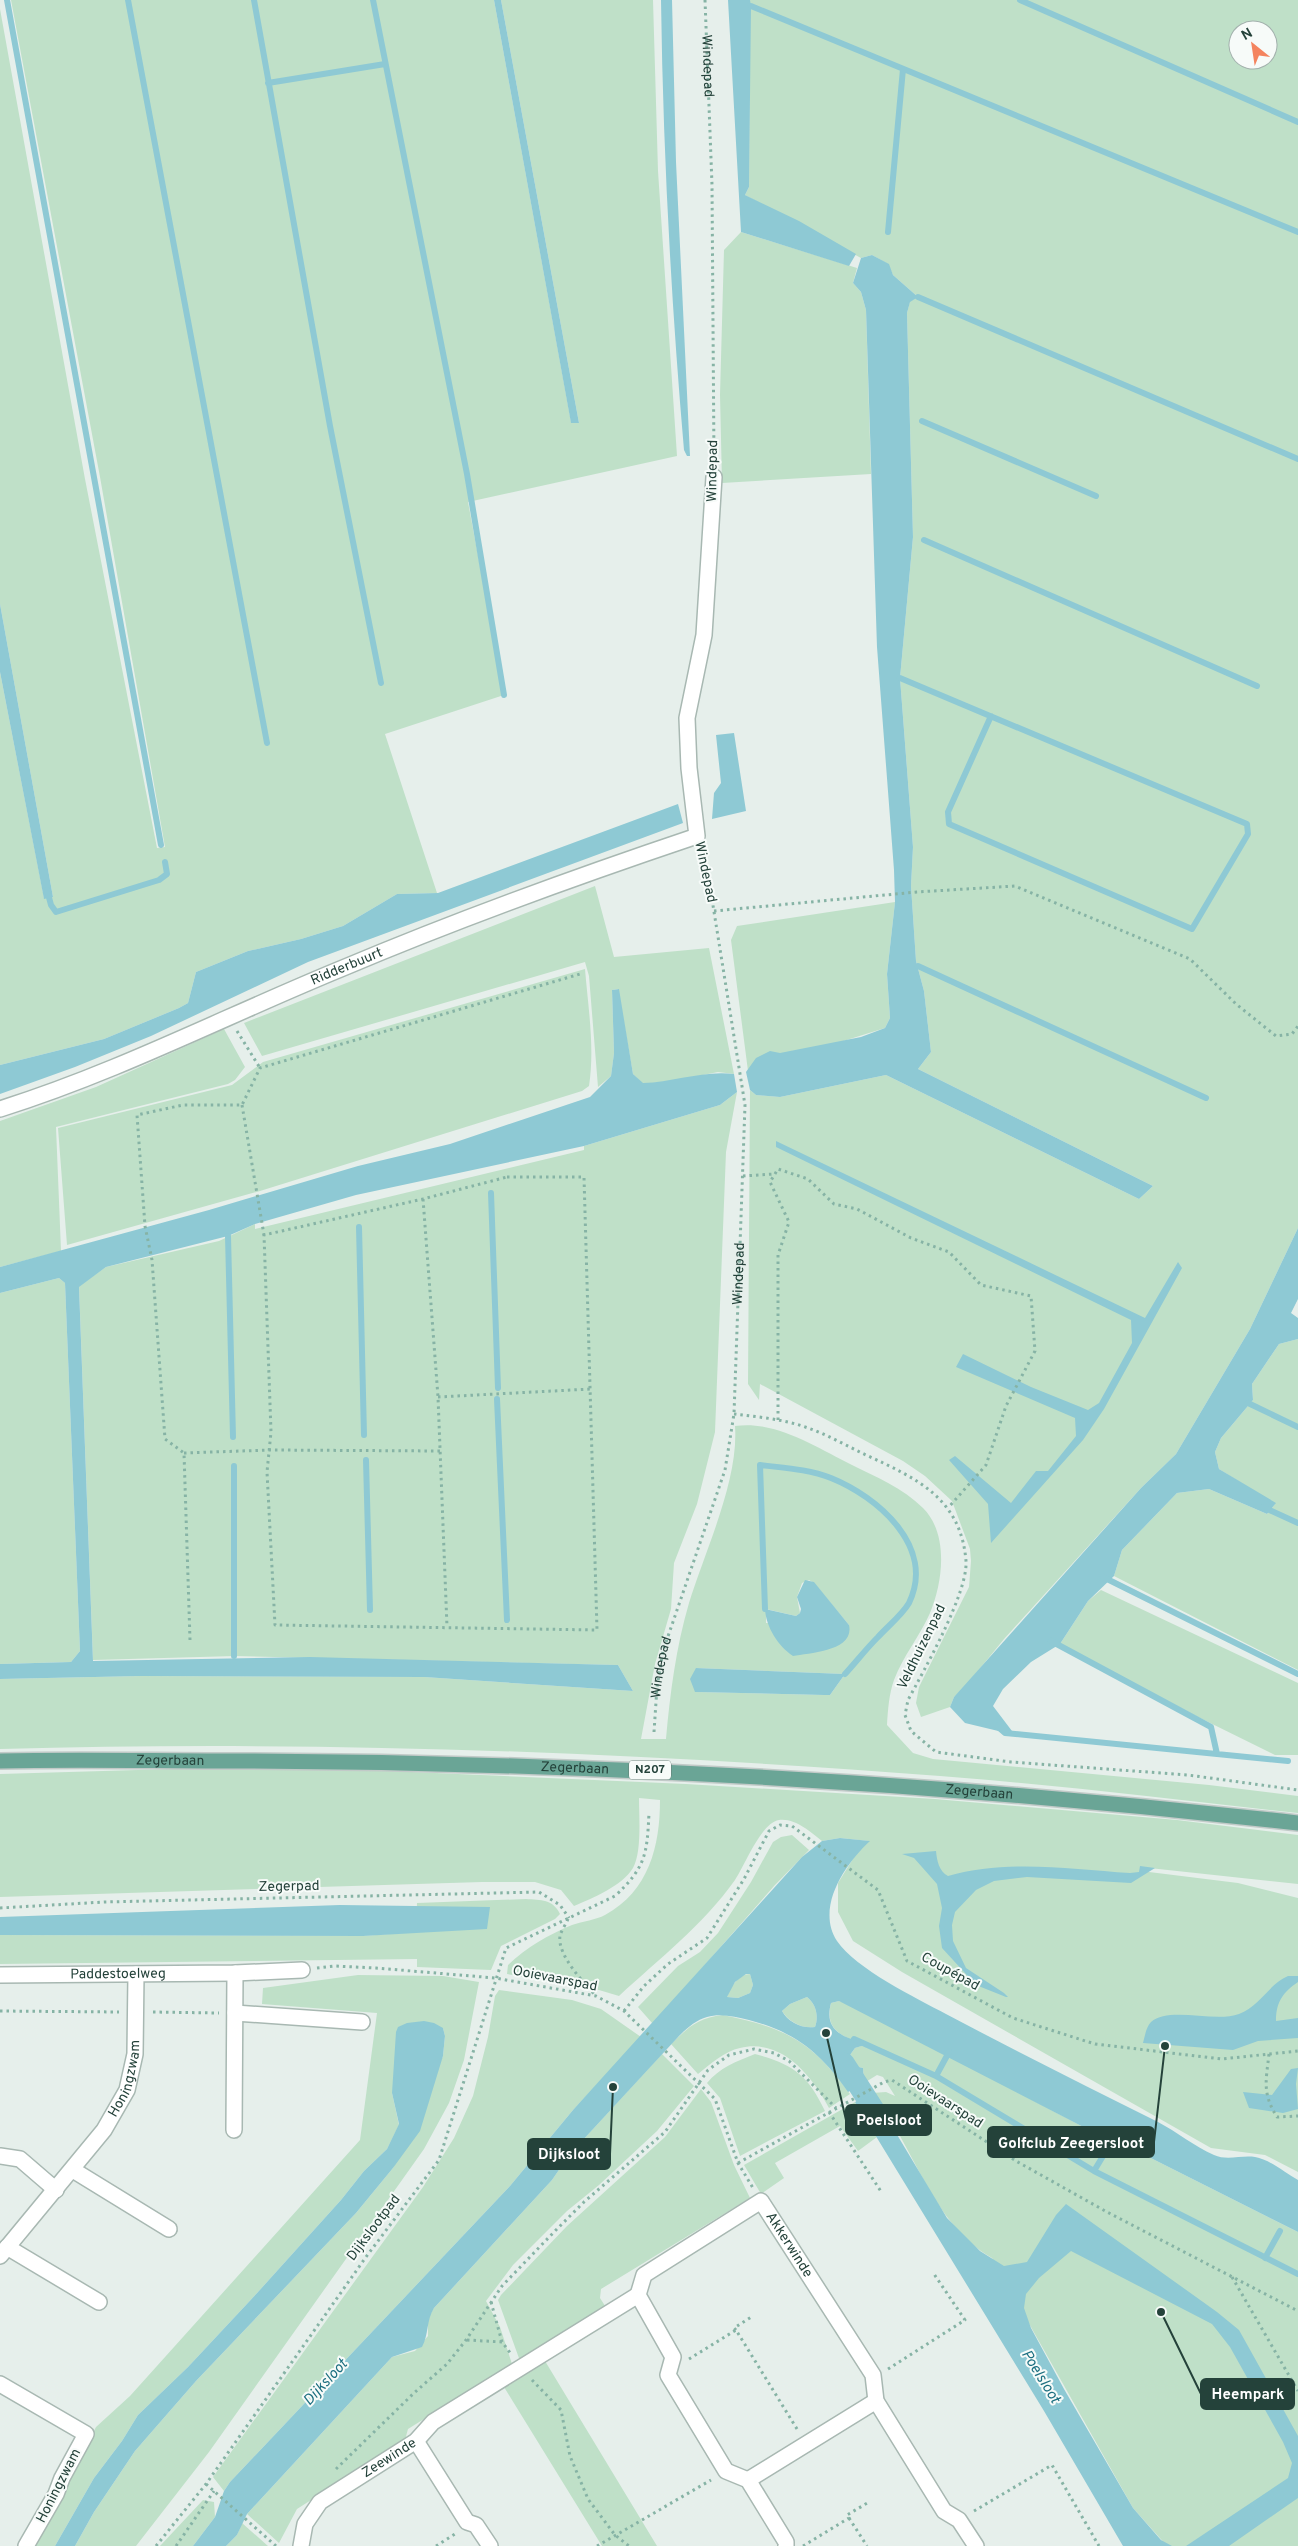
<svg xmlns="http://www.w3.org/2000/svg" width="1298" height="2546" font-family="Overpass,sans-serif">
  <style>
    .green { fill: #bfe0c8; fill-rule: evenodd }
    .water { fill: #8ec9d4; fill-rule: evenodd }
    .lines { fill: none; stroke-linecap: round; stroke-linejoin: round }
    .stream { stroke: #8ec9d4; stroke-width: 6 }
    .canal { stroke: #8ec9d4; stroke-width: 21 }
    .street-casing { stroke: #a8b8b2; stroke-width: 18 }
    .primary-casing { stroke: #c2cac8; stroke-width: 18 }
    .path { stroke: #86b3a5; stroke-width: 3; stroke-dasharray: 2.5 4; stroke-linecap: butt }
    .street { stroke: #fff; stroke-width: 15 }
    .primary { stroke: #6aa596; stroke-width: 15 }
    .labels { text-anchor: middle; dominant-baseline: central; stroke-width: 4; stroke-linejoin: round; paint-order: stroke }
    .shield { fill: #f7fbf9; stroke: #637a73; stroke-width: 1 }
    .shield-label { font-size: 12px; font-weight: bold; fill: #24423a }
    .street-label { font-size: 14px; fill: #24423a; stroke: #f7fbf9 }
    .water-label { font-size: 15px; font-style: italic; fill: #1c6f80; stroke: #f7fbf9 }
    .leader { fill: none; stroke: #24423a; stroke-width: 2 }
    .callout-dot { fill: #24423a; stroke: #f7fbf9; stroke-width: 2 }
    .callout { fill: #24423a; stroke: #24423a; stroke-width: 2 }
    .callout-label { font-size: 15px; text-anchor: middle; font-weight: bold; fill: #fff }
  </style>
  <rect width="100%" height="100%" fill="#e6efeb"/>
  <path class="green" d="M11,0H494L571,422L579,423L501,0H653L658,171L677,456L468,502L504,695L385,734L437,893L397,894L343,926L301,939L248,951L196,972L188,1003L179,1008L104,1039L0,1065V672L44,898L53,897L0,604V9L85,479L157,848L165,847L100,477Z
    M750,0H1298V1228L1250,1329L1176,1454L1141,1488L1004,1639L964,1688L954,1697L950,1707L921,1717L916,1703L919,1687L969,1587L971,1561L970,1549L952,1501L925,1476L903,1461L760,1384L759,1400L748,1384L750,1090L756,1095L780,1097L886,1075L1139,1199L1153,1186L918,1069L931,1052L924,991L916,961L911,886L913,847L900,678L913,537L907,313L910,301L918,297L893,275L888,264L872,255L861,258L745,195L749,187ZM1238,30H1268V60H1238Z
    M741,232L857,268L853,283L861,292L866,310L871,474L722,483L720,395L724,250Z
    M595,886L614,957L709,948L734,1074L718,1072L673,1081L643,1084L633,1074L618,989L612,990L614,1053L611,1076L598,1087L589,976L585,962L262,1056L244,1023Z
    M895,902L887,974L890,1018L885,1028L748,1071L731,940L737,926Z
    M585,969C588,1007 595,1047 589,1086L582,1091L260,1191L67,1245L58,1128L232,1085L263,1062Z
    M224,1029L245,1067L235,1080L228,1084L56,1127L61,1251L0,1267V1121L96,1087Z
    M737,1092L726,1152L715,1432L697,1504L674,1563L671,1609L655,1664L641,1739H666C670,1694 676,1647 689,1603C705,1551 739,1480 735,1426C775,1420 816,1447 852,1465C876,1477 903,1488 923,1508C949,1534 943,1582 930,1613C920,1636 903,1656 894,1680C889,1694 888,1709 887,1725L913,1753L933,1759L1209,1785L1298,1796V1813C1179,1800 1060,1785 940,1776C629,1752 312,1740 0,1749V1679L141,1676L424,1677L633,1691L618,1665L235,1656L93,1660L79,1286L106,1267L219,1241L255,1224V1229L584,1150V1146L720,1105ZM809,1580L814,1583L849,1625L766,1623V1609L796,1616L800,1613L797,1597L802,1583ZM696,1668L845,1674L830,1695H824L695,1692Z
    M59,1278L65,1283L80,1651L71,1662L0,1664V1293Z
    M1298,1339V1670L1114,1576L1122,1550L1177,1493L1209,1489L1267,1514L1275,1504L1219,1469L1215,1452L1221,1438L1253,1400L1252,1384L1279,1344Z
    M1101,1590L1298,1683V1755H1275L1196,1716L1060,1644L1088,1601Z
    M172,1769L365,1770L686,1784L935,1799L1177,1820L1298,1835V1884L1140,1867L1141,1871L1238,1883L1298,1898V2172L1265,2155L1211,2148L902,1972L853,1941L838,1912V1883L856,1854L869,1841L840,1838L822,1841C810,1832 796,1818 779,1820C761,1823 745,1865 735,1880C703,1925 659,1959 619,1996L599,1990L507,1974L508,1965C527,1947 548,1935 572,1925C583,1921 596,1920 605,1915C649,1891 660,1846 660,1800L639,1798C639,1816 642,1852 633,1868C622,1886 593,1898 574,1906L561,1890L535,1882H482L0,1897V1774Z
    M792,1835L809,1850L774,1886L653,2024L638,2007L678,1966L700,1952L718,1933L751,1882L773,1842L781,1837Z
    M526,1899C541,1900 553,1899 560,1914L555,1919L501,1946L491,1970L417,1967V1959L0,1964V1935L363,1936L416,1932L417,1903Z
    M750,1974L753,1985L750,1993L738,1998L727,1997C730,1987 739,1974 750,1974Z
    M358,1975L443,1976L479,1982L464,2060L449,2103L424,2149L209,2452L136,2546H75L94,2512L135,2451L196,2381L356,2213L393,2168L443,2056L445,2036L443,2028L392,2093L399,2125L387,2149L364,2171L341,2200L258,2292L188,2367L138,2415L122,2441L94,2478L55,2546H35L96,2427L130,2396L360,2140L377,2013L262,2004L263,1988Z
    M499,1990L572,2000L601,2009L641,2037L573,2110L510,2186L230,2482L224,2491L213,2477L423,2187L454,2138L473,2096L488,2037L495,1996Z
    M807,1997C816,2004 819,2016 815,2027C802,2029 789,2022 782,2011L790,2004Z
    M839,2001L848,2003L1093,2132L1113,2139L1298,2232V2546H1167L1133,2508L992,2258C931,2223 914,2145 872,2093L886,2092L895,2096L883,2077L877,2075L864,2083L863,2068L850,2065V2055L855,2048L864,2045C843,2036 824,2031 831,2003Z
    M723,2015C786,2028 812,2041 850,2094L829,2108C812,2076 782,2038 740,2048C725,2051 710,2064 698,2074L671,2044C689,2027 697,2018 723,2015Z
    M662,2054L694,2086L657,2131L599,2185L567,2211L513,2265L486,2301L500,2327L512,2364L408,2429L405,2440L297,2509L279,2543L247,2514L392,2357L415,2351L428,2336V2318L434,2308L552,2180L570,2154Z
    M755,2054C793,2064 808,2075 825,2111L740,2156L720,2098L707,2083C719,2068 737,2061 755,2054Z
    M701,2089L711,2102L734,2165L750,2198L601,2289L600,2298L607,2309L520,2361L498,2300L501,2295L567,2226L665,2137Z
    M855,2102L877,2137L858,2151L840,2126L775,2163L784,2178L761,2194L744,2165Z
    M545,2361L657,2546H602L504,2387Z
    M203,2500L214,2502L215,2517L193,2546H160Z
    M242,2523L268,2546H226L237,2535Z"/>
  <path class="water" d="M494,0H501L579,423H571Z
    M661,0H672L676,162L690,456H687L684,450C671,300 663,150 661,0Z
    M728,0H750L751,6L749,187L745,195L799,221L856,254L849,266L741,232Z
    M872,255L889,264L893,275L918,297L910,302L907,313L913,537L900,678L913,847L911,886L916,961L924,991L931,1052L918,1069L1153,1186L1139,1199L886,1075L780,1097L756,1095L750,1090L746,1072L756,1058L770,1051L780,1053L861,1037L885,1028L890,1018L887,974L895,902L894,870L877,647L866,310L861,292L853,283L861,258Z
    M0,604L53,897L44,899L0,672Z
    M734,733L746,811L712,819L714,793L721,783L716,735Z
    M678,804L683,823L308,962L151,1036L75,1067L0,1094V1065L104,1039L179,1008L188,1003L196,972L248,951L301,939L343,926L397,894L438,893Z
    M619,989L633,1074L643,1083C674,1082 704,1070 734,1074L737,1092L720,1105L584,1146L356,1195L255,1224L228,1236L106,1267L79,1287L93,1661L310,1657L618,1665L633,1691L424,1677L141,1676L0,1679V1664L71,1662L80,1651L65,1283L59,1278L0,1293V1267L209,1210L358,1166L450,1144L590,1097L611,1076L614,1053L612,990Z
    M776,1141L1145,1318L1178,1262L1182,1268L1104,1409L1083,1440L991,1543L988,1504L949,1460L955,1456L1011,1503L1036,1471H1048L1076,1436L1075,1418L956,1367L963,1354L1031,1387L1088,1410L1099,1403L1132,1343L1131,1320L776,1147Z
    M1298,1228V1299L1291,1313L1298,1318V1339L1279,1344L1252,1384L1253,1400L1221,1438L1215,1452L1219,1469L1276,1503L1267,1514L1209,1489L1177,1493L1122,1550L1114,1576L1088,1601L1060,1644L1031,1662L1003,1689L993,1706L1015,1735L965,1723L950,1707L954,1697L1141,1488L1176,1454L1250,1329Z
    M805,1580L814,1582L849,1625C855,1651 810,1653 793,1656C778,1646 766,1627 765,1609L796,1616L800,1613L801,1609L797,1597Z
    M696,1668L845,1674L830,1695H824L695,1692L690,1679Z
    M840,1838L870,1841C846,1863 815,1907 837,1941C856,1969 916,1998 946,2014C1016,2051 1087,2087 1158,2122C1177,2132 1194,2146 1214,2155C1227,2161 1241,2155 1255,2157C1269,2159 1285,2173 1298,2180V2232L1113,2139L1093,2132L839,2001L831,2003C823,2032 845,2038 868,2044L855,2048L850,2055V2065L863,2068L864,2083L848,2092C821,2053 795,2032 749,2020C735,2017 721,2013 707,2017C696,2020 687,2028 679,2036L570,2154L552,2180L434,2308C426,2321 429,2334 422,2347L392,2357L247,2514L237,2535L226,2546H193L215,2517L224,2491L230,2482L510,2186L573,2110L802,1857L822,1841ZM746,1974H750L753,1985L750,1993L738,1998L727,1997L735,1982ZM807,1997C816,2004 819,2016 815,2027C802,2029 788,2022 782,2011L790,2004Z
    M936,1851C937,1861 939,1871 948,1876C1006,1859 1071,1869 1130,1873L1139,1872L1140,1866L1155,1868L1131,1883L1027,1877L994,1881L976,1890L955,1912L952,1925L953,1941L966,1968L1004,1993L1008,1997H1006L976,1985L942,1948L939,1926L942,1908L937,1884L914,1858L902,1854Z
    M340,1905L490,1907L487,1929L363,1936L0,1935V1917Z
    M1288,1976H1298V1982C1283,1992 1276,2002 1276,2021L1298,2018V2038L1258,2041L1233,2050L1143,2043C1145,2036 1146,2027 1151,2022C1169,2006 1215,2023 1239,2014C1260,2006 1270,1983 1288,1976Z
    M424,2021L434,2023L443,2028L445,2036L443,2056L420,2131L393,2168L356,2213L196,2381L135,2451L94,2512L75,2546H55L94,2478L122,2441L138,2415L188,2367L258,2292L341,2200L364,2171L387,2149L399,2124L392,2093L396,2032L398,2027L407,2023Z
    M1298,2068L1296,2084L1298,2109L1283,2113L1249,2108L1243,2092L1272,2095L1291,2069Z
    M872,2093L947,2218L980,2251L1004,2266L1027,2262L1056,2215L1066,2204L1217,2312L1239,2330L1298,2436V2498L1229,2546H1186L1288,2478L1292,2463L1283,2442L1230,2347L1212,2324L1071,2251L1039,2278L1026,2294L1024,2308L1031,2328L1064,2389L1133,2508L1161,2540L1172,2546H1123L1044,2411L855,2102Z"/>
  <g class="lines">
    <path class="stream" d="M7,0L161,845
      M128,0L267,743
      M254,0L330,426L381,683
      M373,0L467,474L504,695
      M1020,0L1298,122
      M751,6L1298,232
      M268,83L385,64
      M888,232L903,69
      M918,297L1298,459
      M922,421L1096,496
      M924,540L1257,686
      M900,678L1247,824L1248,834L1192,929L949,824L948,812L991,716
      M47,890L51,905L56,912L159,880L167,874L165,862
      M918,966L1206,1098
      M491,1193L498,1388
      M359,1227L364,1435
      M228,1236L233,1437
      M497,1399L507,1620
      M1248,1403L1298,1427
      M366,1460L370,1610
      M234,1466V1656
      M1263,1507L1298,1523
      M1103,1577L1298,1674
      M765,1609L760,1465C784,1468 808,1469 831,1478C878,1497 936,1547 909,1603C902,1615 888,1626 878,1637C866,1649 856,1662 845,1674
      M1051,1641L1211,1727L1217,1754
      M997,1726L1005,1733L1288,1761
      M854,2039L936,2076L1094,2171L1298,2274
      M936,2076L949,2052
      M1094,2171L1112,2141
      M1265,2258L1280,2231"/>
    <path class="canal" d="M844,2063L880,2119"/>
    <defs>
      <g id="street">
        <path id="s3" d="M0,1109C118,1072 228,1015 343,968C459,919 578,876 697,836L689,768L687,718L704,635L714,477"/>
        <path id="s4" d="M0,1975L235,1973L302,1970"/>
        <path d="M235,2013L362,2022"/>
        <path d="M234,2130L235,1973"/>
        <path d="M0,2156L20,2159L56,2190"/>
        <path d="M73,2170L169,2229"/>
        <path d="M7,2247L99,2302"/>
        <path id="s5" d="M0,2256L104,2130L127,2090L135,2054L136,1974"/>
        <path d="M0,2384L86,2434L62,2478L56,2494L26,2546"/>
        <path d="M416,2441L467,2522L476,2525L490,2546"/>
        <path d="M748,2480L876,2401"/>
        <path id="s6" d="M301,2546L305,2524L320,2502L416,2441L433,2422L638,2295"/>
        <path id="s7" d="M786,2546V2542L748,2480L726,2471L668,2375L673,2357L638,2295L644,2275L761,2201L873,2375L876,2401L944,2511L959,2520L976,2546"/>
      </g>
      <g id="primary">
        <path id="s8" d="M0,1761C76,1759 153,1761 229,1761C586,1762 943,1783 1298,1823"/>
      </g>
    </defs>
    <use href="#street" class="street-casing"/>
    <use href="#primary" class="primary-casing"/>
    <g class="path">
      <path id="s1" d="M705,0L712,185L714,461"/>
      <path d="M714,911L917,892L1015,886L1190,959L1236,1004L1276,1036L1292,1034L1298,1026"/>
      <path d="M237,1031L260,1068"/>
      <path d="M242,1105L264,1235"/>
      <path d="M743,1176L774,1174"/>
      <path d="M507,1177H584L597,1630L275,1625L267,1472L271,1432L264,1235L423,1199Z"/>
      <path d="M423,1199L438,1397L447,1627"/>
      <path d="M438,1397L591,1389"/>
      <path d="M734,1414C758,1417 784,1419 808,1428C828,1435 847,1446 866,1455C916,1478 961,1498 966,1561C968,1593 924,1670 908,1700L905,1715L911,1731L936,1752L1011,1762L1188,1775L1298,1790"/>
      <path d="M778,1420V1255L789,1222L770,1182L778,1169L808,1179L834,1204L857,1209L911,1238L949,1252L981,1285L1031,1296L1035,1351L1006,1406L986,1465L948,1508"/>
      <path d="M184,1453L270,1450L440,1451"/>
      <path d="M190,1640L184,1453L165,1439L152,1260L145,1226L137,1115L183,1105H242L260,1068L580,974"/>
      <path id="s2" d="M654,1732L657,1687L663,1651L725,1470L734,1414L745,1105L707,868L702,851"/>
      <path d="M0,1908L104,1902L539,1892L560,1905L569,1918"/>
      <path d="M568,1919C566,1924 561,1931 560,1936C557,1955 584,1983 596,1996"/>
      <path d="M317,1968L335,1966L376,1968L495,1978L596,1996L624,2011L715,2099L738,2163L753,2188"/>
      <path d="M0,2011L119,2012"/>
      <path d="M624,2011L644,1986L668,1964L707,1938L744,1879L769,1831L780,1825L792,1826L878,1890L907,1961L1013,2018L1095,2044L1222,2059L1298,2051"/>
      <path d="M153,2012L219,2013"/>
      <path d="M1269,2054C1266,2081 1262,2093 1277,2117L1298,2116"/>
      <path d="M829,2112L882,2193"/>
      <path d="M738,2163L884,2082L892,2080L1016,2161L1107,2212L1298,2311"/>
      <path d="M1232,2277L1298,2391"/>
      <path d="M491,2302L502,2342L511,2354"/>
      <path d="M736,2330L734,2328L753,2316"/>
      <path d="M467,2340L502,2342"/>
      <path d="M689,2359L736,2330L797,2429"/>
      <path d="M888,2369L965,2320L934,2274"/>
      <path d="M532,2380L561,2410L570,2456L588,2499L615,2535L629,2546"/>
      <path d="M336,2469L414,2393L447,2364L466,2340L502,2286L554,2232L584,2202L665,2132L708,2070L729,2055L754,2049L774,2053L789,2061L836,2108"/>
      <path d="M206,2484L276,2546"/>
      <path d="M974,2511L1052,2465L1099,2546"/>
      <path d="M849,2518L867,2546"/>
      <path d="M156,2546L206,2484L366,2257L439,2160L506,1948L615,1896C646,1867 647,1854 649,1813"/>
      <path d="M176,2546L214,2491"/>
      <path d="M436,2546L455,2534"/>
      <path d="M597,2546L711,2480"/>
      <path d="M803,2546L849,2518L847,2515L869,2502"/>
    </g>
    <use href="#street" class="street"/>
    <use href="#primary" class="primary"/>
  </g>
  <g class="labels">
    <rect class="shield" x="629" y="1760.5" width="42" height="19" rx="4"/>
    <g class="shield-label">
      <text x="650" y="1770">N207</text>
    </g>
    <g class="street-label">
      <text stroke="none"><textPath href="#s1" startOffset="66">Windepad</textPath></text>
      <text transform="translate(713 471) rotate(-89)">Windepad</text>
      <text transform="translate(705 872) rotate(78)">Windepad</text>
      <text stroke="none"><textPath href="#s3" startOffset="375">Ridderbuurt</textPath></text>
      <text stroke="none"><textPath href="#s2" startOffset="470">Windepad</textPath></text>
      <text transform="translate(922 1647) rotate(-64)">Veldhuizenpad</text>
      <text stroke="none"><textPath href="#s2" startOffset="65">Windepad</textPath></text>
      <text stroke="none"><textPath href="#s8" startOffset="170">Zegerbaan</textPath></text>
      <text stroke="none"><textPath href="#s8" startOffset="575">Zegerbaan</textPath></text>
      <text stroke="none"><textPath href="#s8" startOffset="980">Zegerbaan</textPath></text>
      <text transform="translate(289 1887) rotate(-1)">Zegerpad</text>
      <text transform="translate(950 1972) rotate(29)">Coupépad</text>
      <text stroke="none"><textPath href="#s4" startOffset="118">Paddestoelweg</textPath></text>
      <text transform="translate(555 1979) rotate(11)">Ooievaarspad</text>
      <text stroke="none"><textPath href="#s5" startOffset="220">Honingzwam</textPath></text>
      <text transform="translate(945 2102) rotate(33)">Ooievaarspad</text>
      <text transform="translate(374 2228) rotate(-53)">Dijkslootpad</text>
      <text stroke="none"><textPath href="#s7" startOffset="514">Akkerwinde</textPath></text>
      <text stroke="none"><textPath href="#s6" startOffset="131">Zeewinde</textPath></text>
      <text transform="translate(59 2486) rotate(-63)">Honingzwam</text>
    </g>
    <g class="water-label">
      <text transform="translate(1040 2377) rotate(58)">Poelsloot</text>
      <text transform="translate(326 2383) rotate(-47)">Dijksloot</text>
    </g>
  </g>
  <path class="leader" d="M826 2033L846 2120M1165 2046L1154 2142M613 2087L610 2154M1161 2312L1201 2394"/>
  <g class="callout-dot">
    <circle cx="826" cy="2033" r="5"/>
    <circle cx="1165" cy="2046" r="5"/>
    <circle cx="613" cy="2087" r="5"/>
    <circle cx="1161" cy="2312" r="5"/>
  </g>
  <g class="callout">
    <rect x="846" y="2105" width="85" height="30" rx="5"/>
    <rect x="988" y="2127" width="166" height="30" rx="5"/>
    <rect x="528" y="2139" width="82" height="30" rx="5"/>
    <rect x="1201" y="2379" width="93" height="30" rx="5"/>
  </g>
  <g class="callout-label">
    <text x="889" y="2125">Poelsloot</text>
    <text x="1071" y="2148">Golfclub Zeegersloot</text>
    <text x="569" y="2159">Dijksloot</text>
    <text x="1248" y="2399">Heempark</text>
  </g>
  <g transform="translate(1253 45) rotate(330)"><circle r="24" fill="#f7fbf9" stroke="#a3b1ad"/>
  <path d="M0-4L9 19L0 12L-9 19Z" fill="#f4845f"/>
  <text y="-8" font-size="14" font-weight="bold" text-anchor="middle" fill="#24423a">N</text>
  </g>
</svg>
